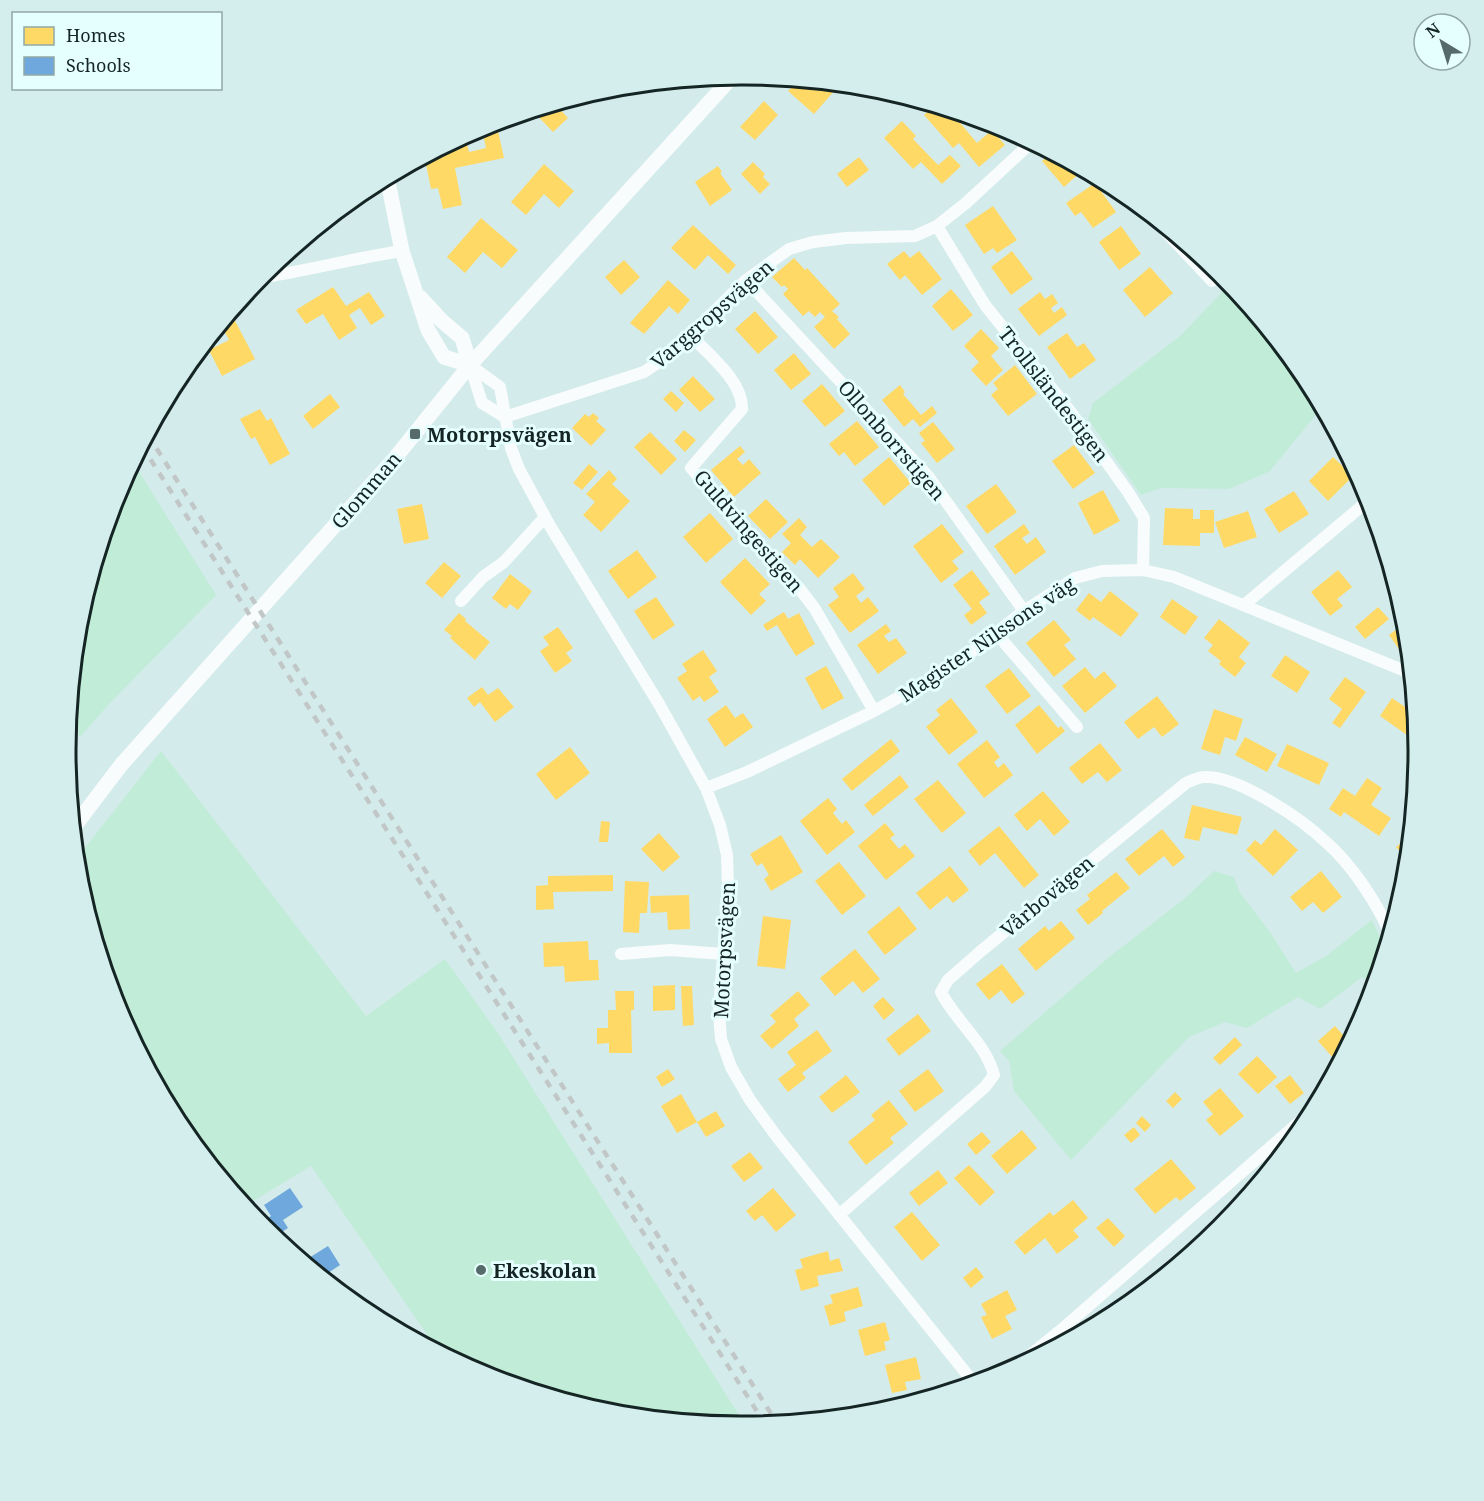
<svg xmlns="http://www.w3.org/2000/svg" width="1484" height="1501" font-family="'Noto Serif',serif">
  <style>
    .green { fill: #c1ecd7 }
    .homes { fill: #ffd966 }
    .schools { fill: #6fa8dc }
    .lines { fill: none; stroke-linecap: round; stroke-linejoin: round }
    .minor { stroke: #f9fcfc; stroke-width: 12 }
    .tertiary { stroke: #f9fcfc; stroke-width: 15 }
    .rail { stroke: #c0c7c6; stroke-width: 4.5; stroke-dasharray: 8 8; stroke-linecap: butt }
    .poi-dot { fill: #576a6a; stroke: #e5fffe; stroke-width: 2 }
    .labels { text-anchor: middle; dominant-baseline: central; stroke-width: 6; stroke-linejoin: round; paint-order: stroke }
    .street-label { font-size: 20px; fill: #142524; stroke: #e5fffe }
    .poi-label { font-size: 20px; font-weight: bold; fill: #142524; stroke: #e5fffe; text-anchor: start }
    .rim { fill: none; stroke: #142524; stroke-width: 3 }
  </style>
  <rect width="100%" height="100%" fill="#d4ebeb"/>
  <path class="green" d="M1230,284L1304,375L1320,405L1318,412L1270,471L1229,489L1161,488L1141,495L1088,419L1093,403L1180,336Z
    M133,462L216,595L109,704L80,737L69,716L73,684L74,683L73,680L79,618L118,492Z
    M161,751L366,1016L445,959L497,1032L746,1426L625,1415L621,1407L613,1414L610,1413L493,1378L437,1349L311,1166L245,1206L180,1126L117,1009L79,882L77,858Z
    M1214,871L1234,877L1240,893L1270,932L1296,973L1326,956L1372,920L1385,948L1374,985L1362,977L1320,1009L1298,997L1247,1028L1225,1022L1189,1037L1071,1160L1014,1091L1009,1061L1000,1051L1109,957L1183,900Z"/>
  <path class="homes" d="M799,80L829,83L836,89L814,114L788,91Z
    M764,101L778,115L755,140L740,127Z
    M555,104L568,118L553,132L533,111Z
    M934,106L950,111L977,143L992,130L1005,145L979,167L959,143L953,148L924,115Z
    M902,121L916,136L913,139L938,165L950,155L961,166L942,184L921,162L913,169L884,138Z
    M496,122L504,158L455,168L462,205L443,209L438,188L431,189L425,159L443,155L441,148L465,136L469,152L486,148L482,130L472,132Z
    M1051,153L1078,167L1083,170L1064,187L1042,161Z
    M859,157L869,170L847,187L837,174Z
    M753,162L765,174L763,177L770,184L760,194L741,174Z
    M544,164L574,191L559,208L544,194L526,215L511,202Z
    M718,166L722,172L720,173L732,190L710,206L695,182Z
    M1095,183L1116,212L1093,228L1081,212L1075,216L1066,203Z
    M993,206L1017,240L997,253L993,248L984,254L965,225Z
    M481,218L518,250L502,268L483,252L465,273L447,257Z
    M693,225L736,265L728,274L708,255L695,270L671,248Z
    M1121,226L1141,254L1119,270L1099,242Z
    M904,251L910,258L919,251L942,279L922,295L905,275L900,280L887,264Z
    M1012,251L1033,279L1011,295L991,267Z
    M794,258L805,270L807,268L840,304L832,311L839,317L837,319L850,334L834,349L814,327L825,317L820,312L815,317L809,311L803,316L783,294L788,289L784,285L782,287L772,277Z
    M624,260L640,277L621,295L605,277Z
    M1150,267L1173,293L1145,317L1123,290Z
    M668,280L690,300L678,314L669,306L644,334L630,323Z
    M333,287L346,306L369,292L385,316L371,325L360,308L349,315L357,328L339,340L323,314L306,324L296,310Z
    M951,289L973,315L953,331L932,306Z
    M1040,292L1045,299L1052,294L1058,303L1051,308L1054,313L1062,307L1067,315L1039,336L1018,309Z
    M755,311L778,337L758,354L735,329Z
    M231,313L255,359L222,376L209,350L229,340L221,325Z
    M981,329L999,348L991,356L1003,370L986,386L971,370L979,362L964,346Z
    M1067,333L1077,347L1084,343L1096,360L1070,379L1047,347Z
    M794,353L811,374L791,390L774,370Z
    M1015,365L1037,394L1008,416L991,395L998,389L993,383Z
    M693,376L715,399L700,412L679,390Z
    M822,384L845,411L825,427L802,401Z
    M900,385L905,392L903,394L921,415L932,406L937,413L920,427L913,419L904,427L882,400Z
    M671,391L684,403L676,412L663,399Z
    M330,394L340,407L313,429L303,416Z
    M260,409L267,421L271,418L290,454L270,465L255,437L251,439L240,419Z
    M593,413L599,418L596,421L606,430L591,446L572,428L585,414L589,417Z
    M857,421L879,447L855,466L844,452L839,456L829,444Z
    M933,422L955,449L937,463L921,443L925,441L919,433Z
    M684,430L696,440L685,452L674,441Z
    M650,432L677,459L661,475L634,447Z
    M1074,445L1095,473L1073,489L1052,461Z
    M740,446L745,452L737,459L743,465L749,459L761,473L734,497L711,470Z
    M889,457L911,483L884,506L862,480Z
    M1333,457L1353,476L1328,501L1309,481Z
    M589,464L598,472L582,490L573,483Z
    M609,470L617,479L612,484L630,501L601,532L583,515L595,502L586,494Z
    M996,484L1017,512L987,534L966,506Z
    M1103,490L1120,521L1094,535L1078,503Z
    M1294,491L1309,514L1279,533L1264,509Z
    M766,499L788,522L770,539L748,516Z
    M422,504L429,539L404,544L397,509Z
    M1165,508L1193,509V519H1200V510H1214V533H1200V546L1163,545Z
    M1248,511L1257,537L1224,548L1215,522Z
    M710,513L733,539L706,563L683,537Z
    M799,518L807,527L800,535L812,547L821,539L840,557L818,578L800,559L795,565L782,552L791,543L782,534Z
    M942,524L964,552L952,561L959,569L941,583L913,546Z
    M1024,524L1030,533L1022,538L1027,544L1036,537L1046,552L1015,575L994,546Z
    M637,550L657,577L628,599L608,571Z
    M745,558L770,584L759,594L766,601L751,615L720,582Z
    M444,562L461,576L442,598L425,583Z
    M972,570L990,594L979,602L987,613L971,625L964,615L972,609L953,585Z
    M1338,570L1352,587L1337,599L1343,606L1330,616L1311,592Z
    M853,573L865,589L856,596L861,603L868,597L879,611L850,633L828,605L839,597L833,588Z
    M510,574L532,591L518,610L510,604L506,609L492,598Z
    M1110,591L1139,614L1121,637L1093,617L1090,621L1076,610L1089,593L1101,602Z
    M656,597L675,625L653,640L634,611Z
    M1172,599L1198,617L1185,635L1160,617Z
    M1378,607L1389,619L1365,639L1355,627Z
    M784,612L788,619L799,613L815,644L796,656L777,625L767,631L763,625Z
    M459,613L466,619L465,621L490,642L475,660L450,638L452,636L444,630Z
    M1219,619L1250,643L1239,657L1246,663L1235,677L1219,664L1221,661L1208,651L1213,645L1204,638Z
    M1054,620L1071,640L1064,645L1076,659L1054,677L1026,643Z
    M1405,623L1408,647L1401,652L1389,635Z
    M886,624L891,631L884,636L889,642L896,638L907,653L878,674L857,645Z
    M558,627L573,648L566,653L572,661L555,673L540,651L549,645L543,637Z
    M703,650L717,671L709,677L719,692L704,702L700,696L693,701L677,678L687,671L682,664Z
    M1285,655L1310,672L1297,693L1271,676Z
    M826,666L844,698L822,710L805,678Z
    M1085,667L1095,679L1104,671L1117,686L1085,713L1062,686Z
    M1009,668L1031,696L1007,714L985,686Z
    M1345,677L1366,692L1340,728L1332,723L1342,709L1329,699Z
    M482,687L488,695L498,688L514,707L495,722L480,702L474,707L467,698Z
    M1157,696L1179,724L1162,737L1154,727L1138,739L1124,722Z
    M951,698L978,732L949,755L926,727L940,715L936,710Z
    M1392,698L1414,713L1415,723L1407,735L1380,716Z
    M726,705L735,718L743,713L753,727L725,747L707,719Z
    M1039,705L1058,728L1061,726L1065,731L1037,754L1015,725Z
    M1214,709L1243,719L1236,741L1225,737L1220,755L1201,749Z
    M1245,737L1277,754L1267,772L1235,755Z
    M891,739L900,751L852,791L842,779Z
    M987,740L1000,757L994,762L998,768L1004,763L1013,775L984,798L957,764Z
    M1100,743L1122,770L1107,782L1098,772L1082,784L1069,768Z
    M1287,744L1329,763L1319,785L1277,766Z
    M570,747L590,773L556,800L536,774Z
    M900,775L909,787L873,816L864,805Z
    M1367,778L1382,788L1371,805L1391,818L1379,836L1344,812L1341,817L1329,809L1343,788L1355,796Z
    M938,780L966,813L942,833L914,799Z
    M1043,791L1070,822L1054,836L1040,819L1027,831L1014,815Z
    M828,798L837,809L833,813L842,824L846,820L855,832L827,855L800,821Z
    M1192,805L1242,817L1237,835L1203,827L1199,841L1184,838Z
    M601,821L610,822L608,842H599Z
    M885,823L895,835L890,838L899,849L905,844L915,856L886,880L858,846Z
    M999,826L1039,875L1024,888L995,853L980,866L968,851Z
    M1162,829L1185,857L1173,867L1164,856L1139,876L1125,859Z
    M1275,829L1298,850L1273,876L1246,850L1255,840L1261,845Z
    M659,833L680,857L663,872L641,849Z
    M781,835L803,872L771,891L764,879L769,875L762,863L757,866L750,854Z
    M1410,836L1407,860L1396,847Z
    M839,862L866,896L842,915L815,881Z
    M950,866L969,890L953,903L947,896L930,910L916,893Z
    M1321,871L1342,897L1323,913L1313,902L1302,911L1290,897Z
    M1116,872L1130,888L1102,911L1103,913L1088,925L1076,910L1090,899L1087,895Z
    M613,875V891L553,892L554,909L536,910V886L548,885V876Z
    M625,881L649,882L647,913H640L639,933L623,932Z
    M689,895L690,929L668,930L667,912L651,913L650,896Z
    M899,906L917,929L885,955L867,932Z
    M763,916L791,920L785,969L757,966Z
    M1061,921L1075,938L1036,971L1018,949L1045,926L1049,931Z
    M588,941L589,960H598L599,980L565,982L564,966L544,967L543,943Z
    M855,949L880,979L863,993L853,981L835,996L820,978Z
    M1002,964L1025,994L1012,1004L1001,990L989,1000L976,984Z
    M675,985V1010L653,1011V986Z
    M681,986H692L694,1025L683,1026Z
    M615,991H634V1010H631L632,1053H609V1043L597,1044V1028H608V1010H616Z
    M798,991L810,1005L794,1019L799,1026L772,1049L760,1036L776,1022L770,1015Z
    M883,997L895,1010L884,1020L873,1006Z
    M918,1014L931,1031L899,1056L886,1039Z
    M1335,1026L1349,1042L1343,1053L1335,1060L1318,1041Z
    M817,1030L832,1051L802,1073L806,1078L788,1092L778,1079L796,1065L787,1052Z
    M1235,1037L1242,1045L1220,1065L1213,1058Z
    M1257,1056L1277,1077L1258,1094L1238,1074Z
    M668,1069L675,1079L662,1087L656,1077Z
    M928,1069L944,1091L915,1112L899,1091Z
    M846,1075L860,1092L832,1113L819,1097Z
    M1290,1075L1304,1093L1290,1104L1275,1086Z
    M1220,1088L1244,1116L1220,1136L1206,1120L1213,1114L1203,1102Z
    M1175,1092L1182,1099L1173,1108L1166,1101Z
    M681,1094L697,1122L677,1133L661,1106Z
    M889,1100L908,1124L890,1138L894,1143L866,1165L848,1142L875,1120L871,1115Z
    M716,1111L725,1126L706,1137L697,1122Z
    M1142,1116L1151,1125L1145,1132L1136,1123Z
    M1134,1127L1140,1135L1131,1143L1124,1135Z
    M1022,1130L1037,1148L1007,1174L991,1156Z
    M982,1132L991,1142L976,1155L967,1144Z
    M750,1152L763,1168L744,1182L731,1166Z
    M1171,1159L1196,1188L1180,1201L1176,1197L1155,1214L1134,1189Z
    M969,1165L995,1192L980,1206L954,1178Z
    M938,1170L948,1183L919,1206L909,1193Z
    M1257,1182L1258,1183L1236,1208L1232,1203Z
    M773,1188L796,1215L776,1232L762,1215L755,1221L746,1211Z
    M1073,1200L1088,1218L1073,1230L1079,1237L1057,1254L1045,1238L1025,1255L1014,1242L1050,1212L1053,1216Z
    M912,1212L940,1245L922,1261L894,1227Z
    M1108,1218L1125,1236L1114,1247L1096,1228Z
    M828,1251L830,1261L839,1258L843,1271L817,1276L819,1286L801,1291L795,1270L803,1268L800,1259Z
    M976,1267L984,1277L971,1288L963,1278Z
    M858,1287L863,1306L844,1312L846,1321L830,1326L824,1306L833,1303L830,1295Z
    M1007,1290L1017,1310L1005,1316L1012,1329L992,1339L981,1317L987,1315L981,1304Z
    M885,1322L890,1340L884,1342L886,1350L865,1356L858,1330Z
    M916,1357L921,1379L905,1382L907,1390L892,1393L885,1365Z"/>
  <path class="schools" d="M290,1188L303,1207L283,1220L288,1228L274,1237L263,1221L271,1216L264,1205Z
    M328,1246L340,1265L322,1277L304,1261Z"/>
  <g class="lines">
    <path class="minor" d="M1149,214L1212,281
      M937,226L985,305L1070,411L1128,492L1144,518L1143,570
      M259,278C307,271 354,258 402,251
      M746,280L928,476L1024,611
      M690,335C708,354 743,381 742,409L691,468L744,531L799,588L815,609L874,711
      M470,365L500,387L511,448L519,469L550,526L659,704L706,788L720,825L727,855L728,888L719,1012L721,1039L731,1067L750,1100L777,1137L974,1383
      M470,365L482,403L505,417
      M505,417L644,372L671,354L746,280L789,249L813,242L846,238L915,236L937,226L966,203L1032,142
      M461,601L483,577L504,562L545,517
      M1244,605L1369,500
      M996,633L1077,727
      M706,788L747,772L874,711L932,679L973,651L1024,611L1075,578L1102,571L1143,570L1174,577L1410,673
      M621,954L670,950L723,954
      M839,1215L985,1087L994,1075C985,1042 956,1022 941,992L948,980L981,951L1186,783C1191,781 1198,777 1204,777C1238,775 1303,820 1327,843C1352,865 1377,903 1390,933
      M1014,1368L1061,1330L1313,1110"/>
    <path class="tertiary" d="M387,177L402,251L428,330L444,357L470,365
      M420,297L442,321L462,338L470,365
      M74,827L121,765L395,458L470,365L734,75"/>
    <path class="rail" d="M148,435L777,1423
      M142,446L765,1424"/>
  </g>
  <g class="poi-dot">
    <rect x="409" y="428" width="12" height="12" rx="3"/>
    <circle cx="481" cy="1270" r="6"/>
  </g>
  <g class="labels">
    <g class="street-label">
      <text transform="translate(712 314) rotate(-41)">Varggropsvägen</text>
      <text transform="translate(1054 394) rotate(52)">Trollsländestigen</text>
      <text transform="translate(892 440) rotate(49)">Ollonborrstigen</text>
      <text transform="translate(366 490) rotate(-49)">Glomman</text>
      <text transform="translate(749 531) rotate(49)">Guldvingestigen</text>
      <text transform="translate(987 639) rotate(-34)">Magister Nilssons väg</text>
      <text transform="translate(1047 896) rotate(-40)">Vårbovägen</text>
      <text transform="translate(724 950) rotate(-87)">Motorpsvägen</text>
    </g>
    <g class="poi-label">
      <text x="427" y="434">Motorpsvägen</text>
      <text x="493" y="1270">Ekeskolan</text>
    </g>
  </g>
  <path d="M0 0H1484V1501H0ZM741 85H743A665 665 0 0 1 1408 750V751A665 665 0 0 1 743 1416H741A665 665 0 0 1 76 751V750A665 665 0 0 1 741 85Z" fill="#d4eeed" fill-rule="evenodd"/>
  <path class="rim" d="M741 85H743A665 665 0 0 1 1408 750V751A665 665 0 0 1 743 1416H741A665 665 0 0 1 76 751V750A665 665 0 0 1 741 85Z"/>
  <rect x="12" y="12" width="210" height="78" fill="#e5fffe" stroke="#91a8a7" stroke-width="1.5"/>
  <rect x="24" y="27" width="30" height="18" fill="#ffd966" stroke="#91a8a7" stroke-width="1.5"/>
  <text x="66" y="42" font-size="18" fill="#142524">Homes</text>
  <rect x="24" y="57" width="30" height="18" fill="#6fa8dc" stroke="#91a8a7" stroke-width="1.5"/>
  <text x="66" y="72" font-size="18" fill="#142524">Schools</text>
  <g transform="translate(1442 42) rotate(322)"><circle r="28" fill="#e5fffe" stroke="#91a8a7" stroke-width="1.5"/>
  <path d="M0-4.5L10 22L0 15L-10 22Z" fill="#576a6a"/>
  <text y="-9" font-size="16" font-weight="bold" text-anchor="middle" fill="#142524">N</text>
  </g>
</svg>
